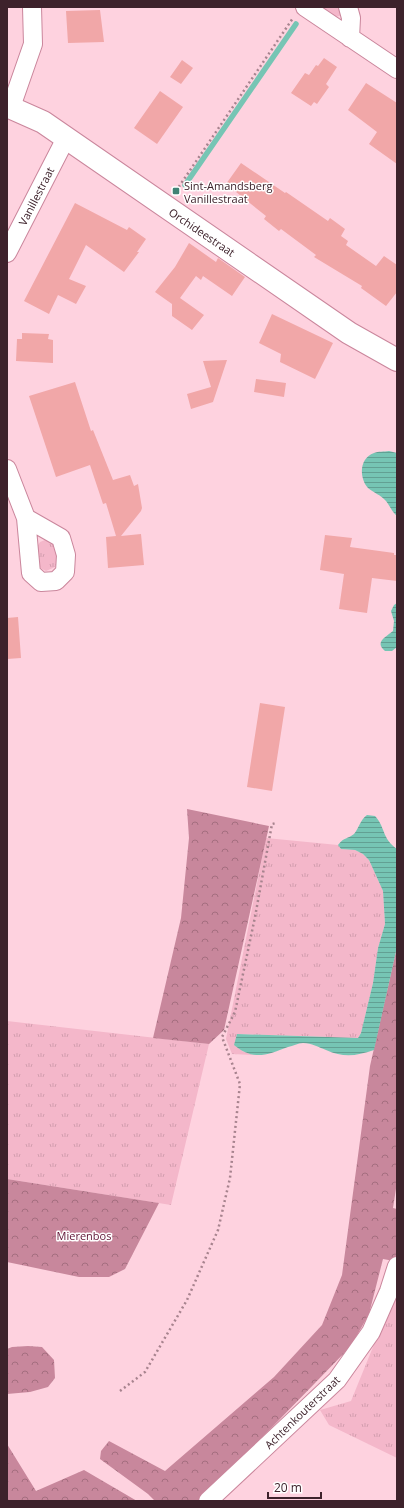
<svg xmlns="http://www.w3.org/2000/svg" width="404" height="1508" font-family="'Open Sans',sans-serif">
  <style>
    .grass { fill: url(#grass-tufts) }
    .forest { fill: url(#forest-crowns) }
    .water { fill: url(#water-rules) }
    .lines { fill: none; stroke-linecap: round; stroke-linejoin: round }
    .stream { stroke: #76c5b4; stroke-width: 5.5 }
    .building { fill: #f1a7a8 }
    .minor-casing { stroke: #ca869c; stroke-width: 20 }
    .tertiary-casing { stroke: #ca869c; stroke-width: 24 }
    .path { stroke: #a7838e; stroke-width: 2.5; stroke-dasharray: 2 3; stroke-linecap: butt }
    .minor { stroke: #fff; stroke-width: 18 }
    .tertiary { stroke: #fff; stroke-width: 22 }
    .poi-dot { fill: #408375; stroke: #fff; stroke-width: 1.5 }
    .labels { text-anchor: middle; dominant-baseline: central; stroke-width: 3; stroke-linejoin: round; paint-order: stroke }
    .poi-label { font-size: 11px; fill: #3d222b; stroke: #fff; text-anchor: start }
    .street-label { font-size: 11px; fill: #3d222b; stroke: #fff }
    .park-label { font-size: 11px; fill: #601335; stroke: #fff }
  </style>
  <defs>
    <pattern id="grass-tufts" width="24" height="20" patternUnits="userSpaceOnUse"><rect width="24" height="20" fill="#f4b7ca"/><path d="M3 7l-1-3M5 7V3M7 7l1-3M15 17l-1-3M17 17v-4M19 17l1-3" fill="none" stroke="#d29dae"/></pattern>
    <pattern id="forest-crowns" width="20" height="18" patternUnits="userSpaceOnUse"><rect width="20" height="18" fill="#c8879c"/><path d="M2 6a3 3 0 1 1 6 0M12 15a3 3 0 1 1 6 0" fill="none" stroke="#a46e7f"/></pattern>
    <pattern id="water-rules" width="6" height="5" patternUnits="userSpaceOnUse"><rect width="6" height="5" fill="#76c5b4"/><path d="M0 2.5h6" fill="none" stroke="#62a093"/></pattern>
  </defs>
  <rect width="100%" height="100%" fill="#fed2df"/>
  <path class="grass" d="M319,7H340L341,15C333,20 326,12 319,7Z
    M45,540L49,541L56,546L57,561L55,567L46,571L42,569L39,566L37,547L40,542Z
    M266,838L338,845L341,849L355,850L363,854L369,860L383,891L385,924L378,948L373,983L361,1033L358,1038L237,1034L242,1051L253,1055L232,1054L226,1039Z
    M7,1021L209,1044L171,1205L7,1179Z
    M397,1288V1458L329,1425L320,1410L351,1401Z"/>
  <path class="forest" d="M187,809L269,826L224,1030L209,1044L153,1038L181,918L189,838Z
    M397,947V1182L393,1208L397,1209V1253L394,1261L383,1259L369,1314L351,1346L243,1457L198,1501H155L148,1494L100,1459L101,1451L109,1441L165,1471L274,1377L322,1325L342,1275L370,1066Z
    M7,1179L159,1203L125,1269L109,1277H79L7,1262Z
    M28,1346L42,1347L54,1360L55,1378L48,1387L30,1392L7,1394V1349L12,1347Z
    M7,1444L36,1491L84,1470L137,1501H7Z"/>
  <path class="water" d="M389,451L397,453V516C392,512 390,506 386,501C381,495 374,493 368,488C359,478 359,458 374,453C378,451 384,452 389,451Z
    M397,603V647L392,651H385C374,642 386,637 393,631L394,621L391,611L394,605Z
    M367,815L375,816C385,826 382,839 397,849V947L374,1050C356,1056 344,1058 326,1050C318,1047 312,1043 303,1043C298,1043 293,1046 288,1047C267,1055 253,1061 234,1045L237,1034L358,1038L361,1033L373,983L378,948L385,924L383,891L369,860L363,854L355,850L341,849L338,845C344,837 348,839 354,834C359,828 360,820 367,815Z"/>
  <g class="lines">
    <path class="stream" d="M185,185L296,24"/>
  </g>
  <path class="building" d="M100,10L104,42L68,43L66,11Z
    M324,58L337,67L326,84L329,87L317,104L314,102L311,106L291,93L305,73L309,75L316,65L318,66Z
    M182,60L193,68L181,84L170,77Z
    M366,83L397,103V164L369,144L377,132L348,110Z
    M160,91L183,107L157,144L134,128Z
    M241,163L285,193L286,192L328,221L330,218L345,229L341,236L348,241L346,245L376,266L384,256L397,265V292L386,306L361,288L362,286L314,257L316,255L281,229L279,231L264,219L266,216L226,184Z
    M75,203L127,230L129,227L146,239L137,252H139L124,272L86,245L69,279L86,286L76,304L58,295L49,314L24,301Z
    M189,243L216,262L218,258L245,277L232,296L203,276L201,280L196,276L180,298L204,315L192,330L172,316V304L155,292L175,267Z
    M272,314L333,343L315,379L280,362L281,354L259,343Z
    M22,333L49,334L48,339L53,340V363L16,361L17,339H22Z
    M227,360L213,402L191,409L187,394L211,387L203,361Z
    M256,379L286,383L284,397L254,392Z
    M75,382L91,431L93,430L113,480L130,475L134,486L138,484L142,508L141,511L121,536L141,534L144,565L108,568L106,537L116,536L106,503L103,504L90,465L56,477L29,396Z
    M325,535L352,538L350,547L394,553V555H397V581L372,578L367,613L339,609L344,574L320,570Z
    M18,617L21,658L7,659V618Z
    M260,703L285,707L272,791L247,787Z"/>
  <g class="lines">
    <defs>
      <path id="minor" d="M305,7L397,69
        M348,7L351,18L350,38
        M11,107L33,44L32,7
        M7,253L66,138
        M7,469L26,518L31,573L41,582L56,581L65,572L66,555L61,538L26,518
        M208,1501L337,1380L371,1332L389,1291L397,1266"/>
      <path id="tertiary" d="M7,106L43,122L349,333L397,360"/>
    </defs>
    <use href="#minor" class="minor-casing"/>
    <use href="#tertiary" class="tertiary-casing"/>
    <path class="path" d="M176,191L293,18
      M120,1391L145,1372L187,1300L218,1230L230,1178L240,1084L222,1037L235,1012L255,917L272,824L276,823"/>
    <use href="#minor" class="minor"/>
    <use href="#tertiary" class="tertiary"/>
  </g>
  <rect class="poi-dot" x="172" y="187" width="8" height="8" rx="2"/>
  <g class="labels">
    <g class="poi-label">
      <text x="184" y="185">Sint-Amandsberg<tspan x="184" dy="13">Vanillestraat</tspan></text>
    </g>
    <g class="street-label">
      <text transform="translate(36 196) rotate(-63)">Vanillestraat</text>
      <text transform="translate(202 232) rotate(34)">Orchideestraat</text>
      <text transform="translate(302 1412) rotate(-44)">Achtenkouterstraat</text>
    </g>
    <g class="park-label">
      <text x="84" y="1235">Mierenbos</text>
    </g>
  </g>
  <rect width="404" height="1508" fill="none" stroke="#3d222b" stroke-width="16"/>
  <path d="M268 1492v6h53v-6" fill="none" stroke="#3d222b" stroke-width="2"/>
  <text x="274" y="1492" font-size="12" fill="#3d222b" stroke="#ffffff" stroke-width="3" paint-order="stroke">20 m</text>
</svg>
